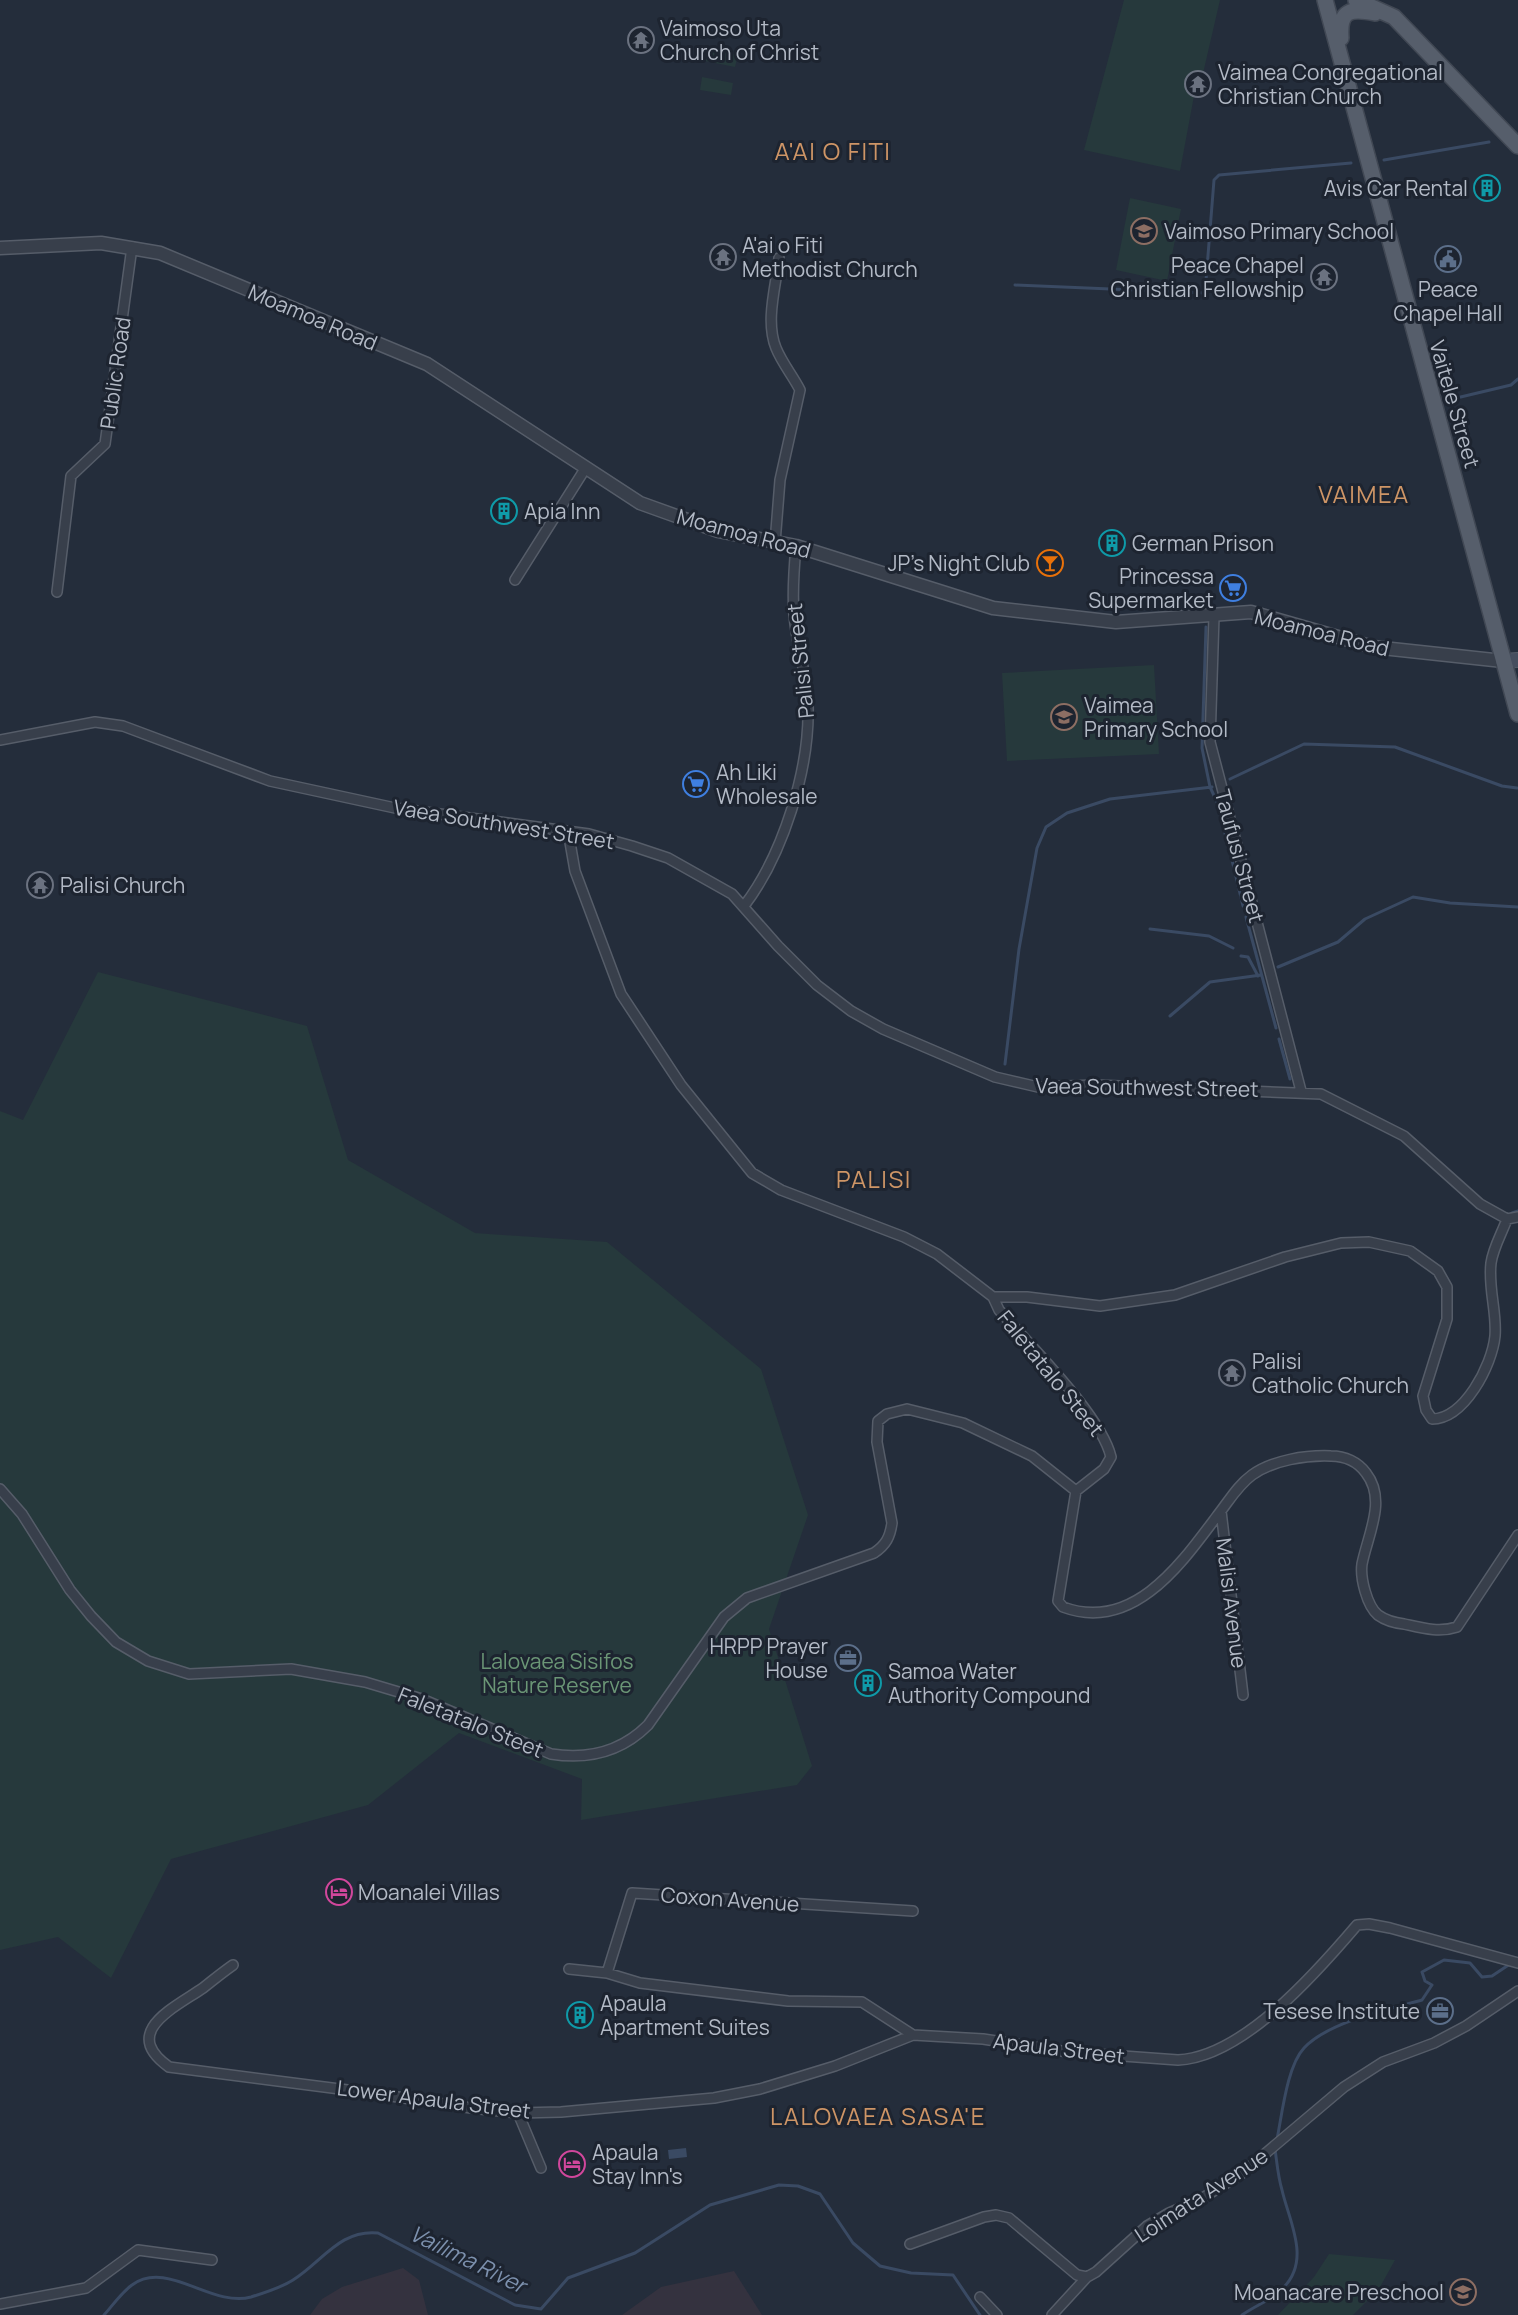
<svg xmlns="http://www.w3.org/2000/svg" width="1518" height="2315" font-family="Manrope,sans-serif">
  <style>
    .medical { fill: #34323f }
    .green { fill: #26393c }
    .water { fill: #3a4a63 }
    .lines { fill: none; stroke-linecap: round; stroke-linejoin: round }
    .stream { stroke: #3a4a63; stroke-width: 3 }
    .minor-casing { stroke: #565d69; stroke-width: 12 }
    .tertiary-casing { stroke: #565d69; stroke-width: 15 }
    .secondary-casing { stroke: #565d69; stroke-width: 16 }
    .primary-casing { stroke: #414854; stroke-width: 18 }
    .minor { stroke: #383f4b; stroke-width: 9 }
    .tertiary { stroke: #383f4b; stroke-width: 12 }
    .secondary { stroke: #464e5e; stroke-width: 14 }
    .primary { stroke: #565e6b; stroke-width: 15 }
    .labels { text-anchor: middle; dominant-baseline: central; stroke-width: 6; stroke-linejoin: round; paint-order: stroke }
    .poi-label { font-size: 21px; fill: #b3bac6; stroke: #1d2430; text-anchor: start }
    .street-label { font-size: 21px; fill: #b3bac6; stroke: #1d2430 }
    .park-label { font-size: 21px; fill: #6b9676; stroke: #1d2430 }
    .water-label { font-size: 22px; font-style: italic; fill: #7c90ad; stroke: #1d2430 }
    .quarter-label { font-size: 24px; letter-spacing: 1.5px; fill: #ce9566; stroke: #1d2430 }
  </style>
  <rect width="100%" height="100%" fill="#242d3b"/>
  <path class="medical" d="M403,2268L419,2280L428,2315H310L322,2299L342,2287Z
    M734,2271L762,2315H622L661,2287Z"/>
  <path class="green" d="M1124,0H1220L1198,95L1194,96L1180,171L1084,150Z
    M707,49L738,55L735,67L705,61Z
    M702,77L733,83L731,95L700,90Z
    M1130,198L1181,209L1167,281L1116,270Z
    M1154,665L1159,754L1007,761L1002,673Z
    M98,972L307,1026L348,1160L475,1233L607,1242L761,1369L808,1515L769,1629L812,1766L797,1785L581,1820L582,1779L459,1733L368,1805L171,1859L111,1978L58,1937L0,1950V1111L23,1120Z
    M1329,2254L1395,2260L1379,2289L1353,2315H1278L1314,2277Z"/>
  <path class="water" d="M686,2148L687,2157L669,2159L668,2150Z"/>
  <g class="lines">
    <path class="stream" d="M1384,160L1489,142
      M1015,285L1205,293L1214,180L1219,175L1351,163
      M1448,400L1511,385L1518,379
      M1206,627L1202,748L1210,787L1217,802
      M1230,779L1304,744L1395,747L1502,786L1517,788
      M1220,814L1228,845
      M1231,856L1243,906
      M1246,917L1276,1028
      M1150,929L1209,936L1233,948
      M1241,956L1248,957L1258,976
      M1278,967L1338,942L1365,919L1413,897L1450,903L1518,907
      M1170,1016L1210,982L1261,975
      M1279,1039L1290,1079
      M1005,1064L1019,949L1037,848L1046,827L1067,813L1110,799L1212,787
      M1512,1213L1518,1211
      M1277,2139C1282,2115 1287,2066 1304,2048C1328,2022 1389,2009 1422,2000L1432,1985L1425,1981L1422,1972L1444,1960L1470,1963L1482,1977L1492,1976L1510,1964
      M104,2315C113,2305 122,2292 132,2285C167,2259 212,2308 251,2297C264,2293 282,2287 293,2280C322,2262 340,2229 378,2233L515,2305L541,2309L568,2278L635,2253L710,2205L779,2185L798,2186L820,2194L853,2243L880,2266L911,2273L953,2275L980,2315
      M1242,2315C1256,2305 1272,2300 1284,2287C1311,2259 1289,2221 1282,2190C1278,2177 1277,2163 1275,2149"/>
    <defs>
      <path id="minor" d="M775,543L780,480L800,390C793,376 782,363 776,348C765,321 776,286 779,258
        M515,580L585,469
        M57,592L71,476L105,444L132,247
        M1214,616L1210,742L1301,1091
        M0,740L95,722L123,726L270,781L395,808L589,834L632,846L668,858L732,894L778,946L817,985L851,1011L883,1029L995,1077L1038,1087L1095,1085L1321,1094L1404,1136L1480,1204L1507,1219L1518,1217
        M568,831L575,871L621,994L681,1085L752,1173L781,1190L904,1237L937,1254L993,1297H1027L1100,1306L1175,1295L1285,1257L1341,1243L1369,1242L1410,1251L1438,1271L1447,1287V1319L1423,1396L1426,1410L1432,1419C1464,1419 1492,1366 1495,1336C1497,1312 1488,1288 1491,1263C1493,1248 1502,1233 1507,1219
        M744,906C783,855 810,769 808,705C807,674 796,644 794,614C792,591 794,568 796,546
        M0,1489L22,1514L70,1590L91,1616L116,1642L148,1661L189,1674L291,1669L365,1682L422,1699L551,1754C589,1760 621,1752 648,1725L724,1617L747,1598L874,1553C886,1545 890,1537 892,1523L877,1442L878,1421L887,1414L907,1409L963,1423L1032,1456L1076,1491L1104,1469L1111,1457C1101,1415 1029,1345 999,1310L993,1297
        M1076,1491L1058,1601L1063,1607C1133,1633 1181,1564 1217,1516C1229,1501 1237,1486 1252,1475C1273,1460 1306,1455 1331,1456C1345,1456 1358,1462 1366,1473C1387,1500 1368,1534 1362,1564C1360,1578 1367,1606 1378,1615C1385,1620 1395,1623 1404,1624C1422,1628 1439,1633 1457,1627L1518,1535
        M1221,1511L1243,1695
        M233,1965C223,1972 213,1980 203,1988C174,2008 120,2032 169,2067L371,2093L471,2108L518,2113L561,2112L714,2098L760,2089L835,2066L913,2035
        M569,1969L607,1973L640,1983L788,2001L862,2002L913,2035L983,2039L1068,2052L1178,2060C1243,2057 1317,1972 1357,1925L1369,1924L1390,1928L1518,1963
        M607,1973L632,1893L913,1911
        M518,2113L541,2168
        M910,2244L984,2217L996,2215L1009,2218L1077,2275L1087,2277L1096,2272L1147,2226L1169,2213L1201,2199L1241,2174L1344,2087L1383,2062L1434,2043L1466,2026L1518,1991
        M980,2297L997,2315
        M0,2304L86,2288L138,2250L212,2260
        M1052,2315L1087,2277"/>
      <path id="tertiary" d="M0,248L101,243L160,253L427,364L640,503L718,531L796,546L993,608L1116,622L1251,612L1373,647L1503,661"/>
      <path id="secondary" d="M1503,661L1518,660"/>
      <path id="primary" d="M1325,0L1518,714
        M1356,0L1394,17L1518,146
        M1341,38C1339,10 1350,8 1375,13"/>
    </defs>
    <use href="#minor" class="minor-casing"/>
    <use href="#tertiary" class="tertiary-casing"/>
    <use href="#secondary" class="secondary-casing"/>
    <use href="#primary" class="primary-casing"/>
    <use href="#minor" class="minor"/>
    <use href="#tertiary" class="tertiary"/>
    <use href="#secondary" class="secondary"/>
    <use href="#primary" class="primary"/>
  </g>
  <defs>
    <symbol id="temple-ring" viewBox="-11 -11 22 22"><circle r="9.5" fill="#1d2430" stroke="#6b7280" stroke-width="1.5"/><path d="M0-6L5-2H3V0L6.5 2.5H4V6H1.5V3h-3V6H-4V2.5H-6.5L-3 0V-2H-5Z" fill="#6b7280"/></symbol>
    <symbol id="building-ring" viewBox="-11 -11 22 22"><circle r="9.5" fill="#1d2430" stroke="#0f9aa8" stroke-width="1.5"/><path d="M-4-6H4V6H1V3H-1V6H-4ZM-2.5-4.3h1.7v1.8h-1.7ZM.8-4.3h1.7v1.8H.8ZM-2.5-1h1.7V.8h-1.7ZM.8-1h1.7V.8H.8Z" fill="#0f9aa8"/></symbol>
    <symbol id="school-ring" viewBox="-11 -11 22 22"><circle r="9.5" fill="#1d2430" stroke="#8d6e63" stroke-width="1.5"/><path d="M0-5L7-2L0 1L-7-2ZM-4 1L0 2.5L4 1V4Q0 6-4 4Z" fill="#8d6e63"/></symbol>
    <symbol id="civic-ring" viewBox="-11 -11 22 22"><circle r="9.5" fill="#1d2430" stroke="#5c6f8a" stroke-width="1.5"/><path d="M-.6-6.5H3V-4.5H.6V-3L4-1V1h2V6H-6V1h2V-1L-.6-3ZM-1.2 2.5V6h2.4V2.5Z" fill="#5c6f8a"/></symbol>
    <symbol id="bar-ring" viewBox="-11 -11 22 22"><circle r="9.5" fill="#1d2430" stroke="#e8710a" stroke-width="1.5"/><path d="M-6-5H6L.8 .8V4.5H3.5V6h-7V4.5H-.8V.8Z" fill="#e8710a"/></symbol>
    <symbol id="supermarket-ring" viewBox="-11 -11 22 22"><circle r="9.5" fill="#1d2430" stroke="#3f7fe0" stroke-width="1.5"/><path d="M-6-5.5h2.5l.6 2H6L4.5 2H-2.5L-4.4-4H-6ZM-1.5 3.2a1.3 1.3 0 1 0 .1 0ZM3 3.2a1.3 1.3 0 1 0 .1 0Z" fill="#3f7fe0"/></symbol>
    <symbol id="office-ring" viewBox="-11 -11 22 22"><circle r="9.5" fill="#1d2430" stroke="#5c6f8a" stroke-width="1.5"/><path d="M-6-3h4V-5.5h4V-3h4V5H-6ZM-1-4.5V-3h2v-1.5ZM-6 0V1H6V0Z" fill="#5c6f8a"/></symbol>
    <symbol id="hotel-ring" viewBox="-11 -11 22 22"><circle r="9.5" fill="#1d2430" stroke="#d1479c" stroke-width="1.5"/><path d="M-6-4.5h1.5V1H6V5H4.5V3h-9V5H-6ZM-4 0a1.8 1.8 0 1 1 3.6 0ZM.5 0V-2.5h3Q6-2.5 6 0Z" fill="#d1479c"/></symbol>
  </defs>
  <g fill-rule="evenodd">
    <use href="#temple-ring" x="626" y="25" width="30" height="30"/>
    <use href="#temple-ring" x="1183" y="69" width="30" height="30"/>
    <use href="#building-ring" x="1472" y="173" width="30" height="30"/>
    <use href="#school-ring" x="1129" y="216" width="30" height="30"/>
    <use href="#temple-ring" x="708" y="242" width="30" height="30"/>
    <use href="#civic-ring" x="1433" y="244" width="30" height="30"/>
    <use href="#temple-ring" x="1309" y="262" width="30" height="30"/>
    <use href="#building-ring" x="489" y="496" width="30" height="30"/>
    <use href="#building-ring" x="1097" y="528" width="30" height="30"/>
    <use href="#bar-ring" x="1035" y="548" width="30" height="30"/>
    <use href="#supermarket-ring" x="1218" y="573" width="30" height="30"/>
    <use href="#school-ring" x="1049" y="702" width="30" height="30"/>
    <use href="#supermarket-ring" x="681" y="769" width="30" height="30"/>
    <use href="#temple-ring" x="25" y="870" width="30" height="30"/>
    <use href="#temple-ring" x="1217" y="1358" width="30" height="30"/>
    <use href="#office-ring" x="833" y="1643" width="30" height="30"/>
    <use href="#building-ring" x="853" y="1668" width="30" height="30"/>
    <use href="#hotel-ring" x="324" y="1877" width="30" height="30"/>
    <use href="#office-ring" x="1425" y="1996" width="30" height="30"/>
    <use href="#building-ring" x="565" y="2000" width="30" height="30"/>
    <use href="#hotel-ring" x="557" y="2149" width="30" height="30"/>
    <use href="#school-ring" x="1448" y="2277" width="30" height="30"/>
  </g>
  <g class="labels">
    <g class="poi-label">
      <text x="660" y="28">Vaimoso Uta<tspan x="660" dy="24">Church of Christ</tspan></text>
      <text x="1218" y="72">Vaimea Congregational<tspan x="1218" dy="24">Christian Church</tspan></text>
      <text x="1468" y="188" text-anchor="end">Avis Car Rental</text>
      <text x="1164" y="231">Vaimoso Primary School</text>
      <text x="742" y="245">A'ai o Fiti<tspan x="742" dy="24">Methodist Church</tspan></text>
      <text x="1304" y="265" text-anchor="end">Peace Chapel<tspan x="1304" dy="24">Christian Fellowship</tspan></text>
      <text x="1448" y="289" text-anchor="middle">Peace<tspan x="1448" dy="24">Chapel Hall</tspan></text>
      <text x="524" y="511">Apia Inn</text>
      <text x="1132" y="543">German Prison</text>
      <text x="1030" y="563" text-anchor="end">JP's Night Club</text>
      <text x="1214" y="576" text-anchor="end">Princessa<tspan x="1214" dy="24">Supermarket</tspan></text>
      <text x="1084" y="705">Vaimea<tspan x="1084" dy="24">Primary School</tspan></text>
      <text x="716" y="772">Ah Liki<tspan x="716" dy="24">Wholesale</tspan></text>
      <text x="60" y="885">Palisi Church</text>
      <text x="1252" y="1361">Palisi<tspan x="1252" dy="24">Catholic Church</tspan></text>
      <text x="828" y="1646" text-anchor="end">HRPP Prayer<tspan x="828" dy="24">House</tspan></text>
      <text x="888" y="1671">Samoa Water<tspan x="888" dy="24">Authority Compound</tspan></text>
      <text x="358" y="1892">Moanalei Villas</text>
      <text x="600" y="2003">Apaula<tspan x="600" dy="24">Apartment Suites</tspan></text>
      <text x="1420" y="2011" text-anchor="end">Tesese Institute</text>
      <text x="592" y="2152">Apaula<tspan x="592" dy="24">Stay Inn's</tspan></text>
      <text x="1444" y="2292" text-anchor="end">Moanacare Preschool</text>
    </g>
    <g class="street-label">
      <text transform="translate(313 317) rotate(23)">Moamoa Road</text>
      <text transform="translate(115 373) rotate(-82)">Public Road</text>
      <text transform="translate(1455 404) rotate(74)">Vaitele Street</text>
      <text transform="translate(744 533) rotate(15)">Moamoa Road</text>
      <text transform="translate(1322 632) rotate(14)">Moamoa Road</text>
      <text transform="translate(800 661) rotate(-96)">Palisi Street</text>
      <text transform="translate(504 824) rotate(9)">Vaea Southwest Street</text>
      <text transform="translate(1240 856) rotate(75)">Taufusi Street</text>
      <text transform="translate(1147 1087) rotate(1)">Vaea Southwest Street</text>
      <text transform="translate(1051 1373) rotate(51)">Faletatalo Steet</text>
      <text transform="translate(1232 1603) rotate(83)">Malisi Avenue</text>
      <text transform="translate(471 1722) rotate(22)">Faletatalo Steet</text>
      <text transform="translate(730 1899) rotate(4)">Coxon Avenue</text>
      <text transform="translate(1059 2048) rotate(7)">Apaula Street</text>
      <text transform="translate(434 2099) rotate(7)">Lower Apaula Street</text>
      <text transform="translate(1201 2195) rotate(-33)">Loimata Avenue</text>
    </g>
    <g class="park-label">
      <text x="557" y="1661">Lalovaea Sisifos<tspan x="557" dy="24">Nature Reserve</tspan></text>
    </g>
    <g class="water-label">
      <text transform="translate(468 2259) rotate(26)">Vailima River</text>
    </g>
    <g class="quarter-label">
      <text x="833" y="150">A'AI O FITI</text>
      <text x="1364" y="493">VAIMEA</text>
      <text x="874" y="1178">PALISI</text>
      <text x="878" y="2115">LALOVAEA SASA'E</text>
    </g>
  </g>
</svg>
